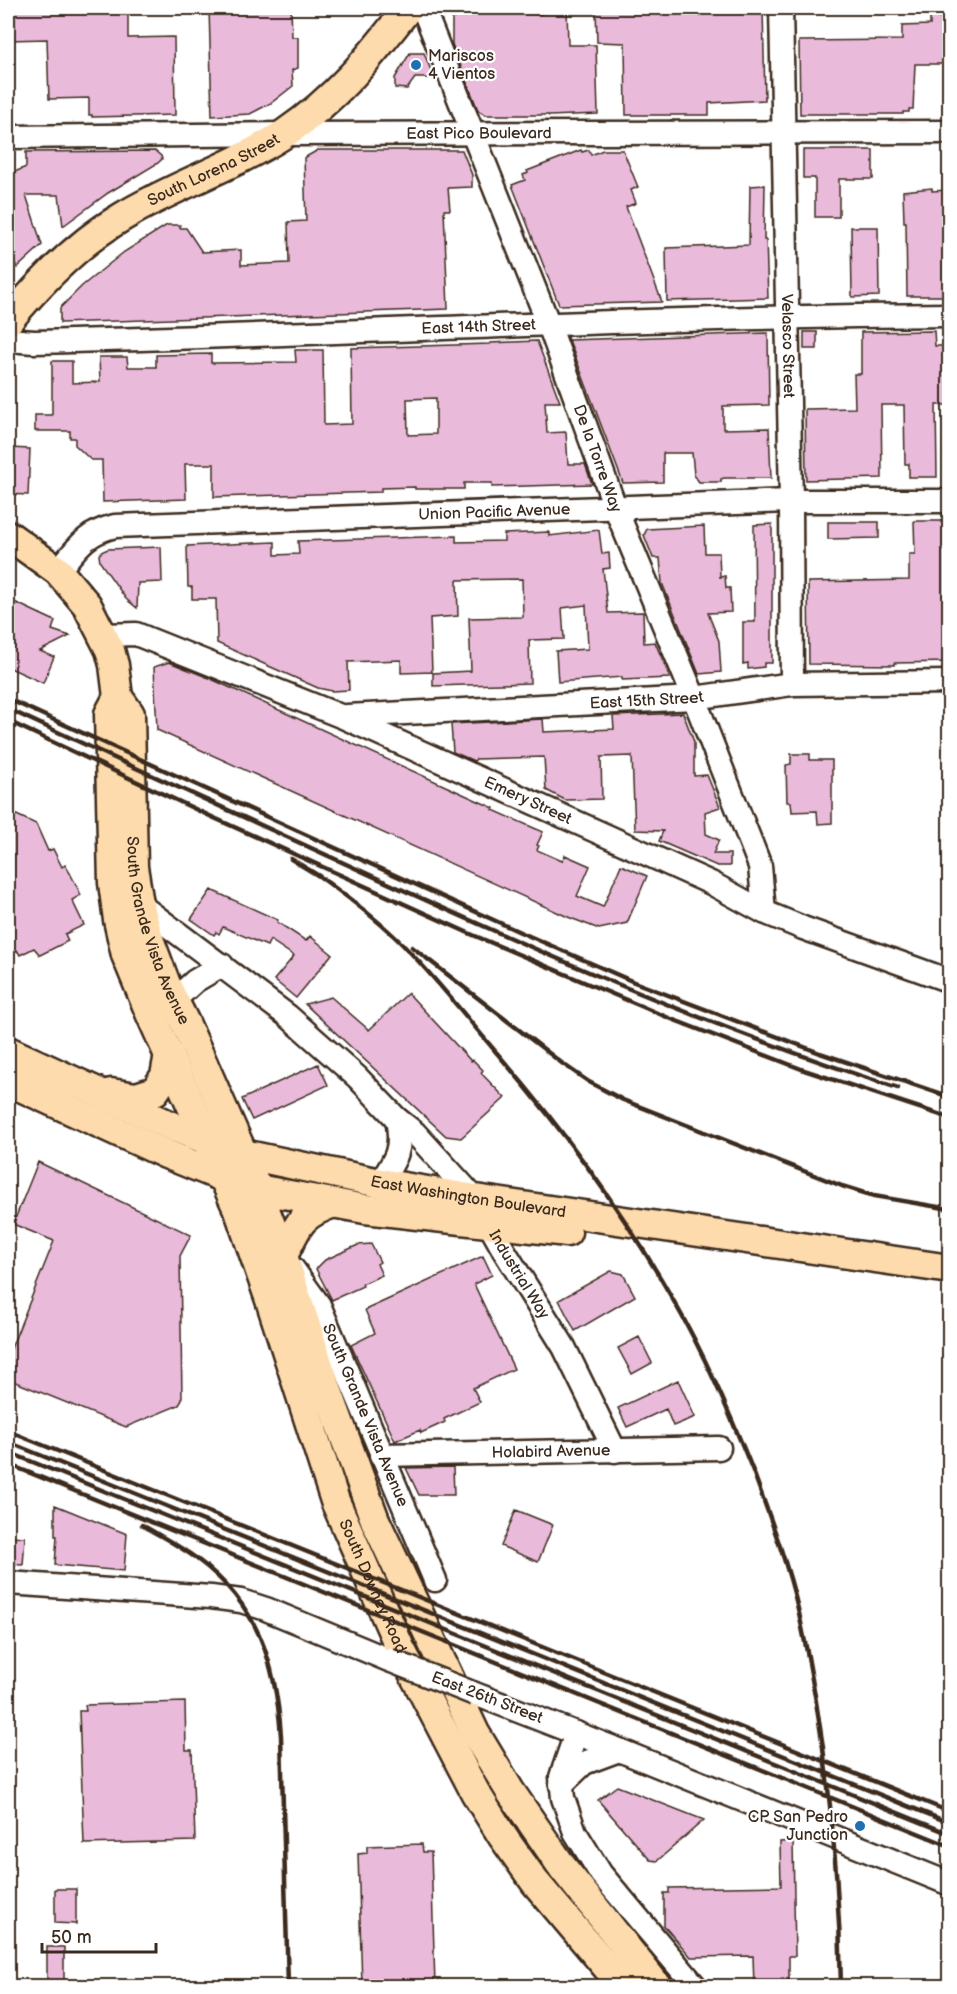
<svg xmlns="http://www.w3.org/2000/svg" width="957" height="1994" font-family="'Balsamiq Sans',sans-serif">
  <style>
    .building { fill: #eabadb; stroke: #3b2a1e; stroke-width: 1.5; fill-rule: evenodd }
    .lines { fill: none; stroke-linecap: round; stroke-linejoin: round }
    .minor-casing { stroke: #3b2a1e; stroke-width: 27 }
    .major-casing { stroke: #3b2a1e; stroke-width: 33 }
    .minor { stroke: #fff; stroke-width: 22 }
    .major { stroke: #fedbac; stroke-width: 28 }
    .rail { stroke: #3b2a1e; stroke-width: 4.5 }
    .minor-bridge-casing { stroke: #3b2a1e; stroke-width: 27; stroke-linecap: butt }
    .minor-bridge { stroke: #fff; stroke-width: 22 }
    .poi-dot { fill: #1f6fb2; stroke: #fff; stroke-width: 2 }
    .labels { text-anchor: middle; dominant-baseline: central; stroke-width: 4.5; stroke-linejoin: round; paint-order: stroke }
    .poi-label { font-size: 16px; fill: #3b2a1e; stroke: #fff; text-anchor: start }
    .street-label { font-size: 16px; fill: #3b2a1e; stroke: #fff }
  </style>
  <rect width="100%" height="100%" fill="#fff"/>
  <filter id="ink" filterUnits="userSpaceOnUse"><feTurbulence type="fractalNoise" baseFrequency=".0167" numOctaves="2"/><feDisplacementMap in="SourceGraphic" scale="12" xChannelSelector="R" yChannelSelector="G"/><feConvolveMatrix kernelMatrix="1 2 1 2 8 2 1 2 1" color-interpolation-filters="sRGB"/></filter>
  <g filter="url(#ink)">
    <path class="building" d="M14,8H128V38L174,37L175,115L92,117V115H89V98L49,99L47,39L8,40V27H15Z
      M209,8H291L292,37H298V68L292,70L293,86L271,103L250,114L212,116Z
      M542,8H567L568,45H596L598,114L549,116V115H485L478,110L452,44V18H455V14H542Z
      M596,8H763L765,100L709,103V115H626L625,43L597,42Z
      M930,17H950V64H915L913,109H909V112H903V114H800L799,41L902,40V26L930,25Z
      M410,53H424L434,78H415L407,89L395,88V78Z
      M318,150H462L472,175V187L448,188L450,210H444L448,309L60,323V308L82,286L124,252L167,225H180V228H186L202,252L241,250V265L289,263L288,222L306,221L304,158Z
      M581,150L582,152L589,150L591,155L603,150H623L638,187L631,190L636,203L626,207L662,302L559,305L512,185L525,180L523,175L528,173L527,171Z
      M803,150H873V179H839V217H815V178H803Z
      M155,151L161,156L162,159L158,163L108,193L63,226L59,195H26L42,245L17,268L8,248V175L26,167V152Z
      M765,185L764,240H766L768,298L667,301L666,248L749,245L750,186Z
      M932,188V191L949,190L950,296H907L906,222H904L903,191Z
      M851,227H878L879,296L852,297Z
      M934,331L935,346H950V405H936L937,477H909V464H905L904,405H881L882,478L806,480L805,409L855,408L854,374H861V332Z
      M804,332H817V349H804Z
      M768,333L769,405L723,406V429L769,428L771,478H724L721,479V482H699L694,475L692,453H663V482L623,483L569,340Z
      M537,341L560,402H545L547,433L566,432L568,464H585L592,484L492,487V483H464V489H415V487L381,488V492L214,497V464H185L186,499L103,502L102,460H91L75,445V438H70V431H35V415H52V361H72V383L100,382L99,357H127L128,367H156V355L211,354V363L296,362L295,350H323L324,425L352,424L351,348L490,344V343ZM436,398V434L408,435L407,399Z
      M9,448L30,449L28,495L8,494Z
      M914,521H950V662L894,663V665L809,664L808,582L909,580V554H915Z
      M828,522H879V538L828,539Z
      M772,524V663H764V667L748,669V663L743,664V622H755L754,525Z
      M704,526L705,553H719L720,577L725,576L726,588H730L731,612L708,613L719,641L721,672L699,674L662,583L660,558H653L644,535L647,529Z
      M599,530L602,554L609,553L610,568L603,569L608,613L643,612L644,643L655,642L670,678L622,680V677L558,682L556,651L588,649L586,605L562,608L564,639L529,640L530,683L433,686V673L471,671L469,618L523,617L522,579L457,580L458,616L430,618L432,672L401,673V660L348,662L349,690L332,691L318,688L217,643L216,599H192V587H188L187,546L275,542V555L299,554L298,541L456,536V542L504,541V534L549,532V536Z
      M161,547L162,582L138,583L137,608L126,599L100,562L99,555L101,552L108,549Z
      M8,599L55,621L52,630L70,636L40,651L54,657L43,683L8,667Z
      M169,662L209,678L476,800L494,808L493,810L543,832L537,845L539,846L537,850L562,861L565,855L590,866L577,896L603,907L621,865L647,876L627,923L599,929L568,917L157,730L154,667Z
      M683,713L694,742V776L707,775L720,807L705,812L706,834L719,840L713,854H730V866H717L659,841L663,831L635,830L632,756L601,757L602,799L565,800L546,790L544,757L476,759L474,761L453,752L451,724L543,719L544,732L614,729L613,716Z
      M791,754H810V760H832V823L818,824L817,811L792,812L791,802H787L786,765L791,764Z
      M8,811L36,824L48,851L53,849L62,867L65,865L70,873L81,895L72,900L84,925L65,934L68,941L40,955L34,948L20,955L17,950L8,954Z
      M211,890L278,920L277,922L306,941L310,936L332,954L296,998L274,980L294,956L270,940L267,946L223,927L219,934L216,932L214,935L191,919Z
      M408,993L471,1061L473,1060L483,1070L481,1073L505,1098L461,1138L446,1136L305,1004L331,997L369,1030Z
      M318,1064L328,1085L252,1120L242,1099Z
      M38,1162L191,1235L180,1256L182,1400L179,1405L126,1427L8,1379V1356L54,1241L13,1224Z
      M371,1244L380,1262L377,1264L382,1275L362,1284L363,1286L332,1300L316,1269L325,1260L358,1245Z
      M483,1256L492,1275L474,1284L514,1369L473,1388L480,1402L444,1419L445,1422L421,1433L420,1430L395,1441L351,1345L375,1333L365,1310Z
      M611,1271L623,1274L635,1296L575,1331L559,1300Z
      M639,1337L652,1363L632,1374L618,1348Z
      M678,1380L695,1417L673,1426L666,1409L627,1427L618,1408Z
      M453,1467L454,1495H419L406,1468Z
      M55,1505L127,1534L124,1571L55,1565L57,1536H55Z
      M516,1510L553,1525L538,1562L501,1546Z
      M8,1536L25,1537L23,1565L8,1564Z
      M185,1702L186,1750H192L195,1841L84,1844L79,1711H86L85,1705Z
      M617,1786L704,1820L657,1861L650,1860L598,1800Z
      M793,1841L795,1956H789V1986H754L753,1956L691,1957L664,1926V1893H669V1888L781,1886L780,1842Z
      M422,1844L423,1852H431L435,1986H362L358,1854L367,1853V1846Z
      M55,1889H76V1924L55,1923Z
      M47,1947H64V1982H47Z"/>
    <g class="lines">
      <defs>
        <g id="minor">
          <path id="s1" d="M423,8L549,325L615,507L694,698L760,866L764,912"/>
          <path id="s2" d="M781,8L791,501L792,684"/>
          <path id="s3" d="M8,137L284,134L950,132"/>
          <path id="s4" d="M8,340L34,342C339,334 644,317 950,315"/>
          <path id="s5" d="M58,571C77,548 85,533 115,526L791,501H950"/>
          <path id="s6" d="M103,635L136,634L343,717L711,883L764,912L803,928L950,981"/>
          <path id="s7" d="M347,716L694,698L792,684L950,682"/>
          <path id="s8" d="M131,905L139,904L288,1016L357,1077L397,1119L415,1133L475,1199L503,1249L564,1347L615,1451"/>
          <path d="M173,1001L195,981L222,965"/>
          <path d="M380,1183C396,1159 403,1149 397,1119"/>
          <path id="s9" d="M293,1269L319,1305L435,1580"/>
          <path id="s10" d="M381,1455L719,1448"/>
          <path d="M8,1583L211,1597L241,1601L266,1609L389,1660"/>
          <path d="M475,1694L619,1750L950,1884"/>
          <path d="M576,1733L561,1777L563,1798L575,1832L601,1874L695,1986"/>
          <path d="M561,1785L584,1763L619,1750"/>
        </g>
        <g id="major">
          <path id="s11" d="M8,321C40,282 78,243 122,217C174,185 233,167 284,134C336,99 371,56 408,8"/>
          <path id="s12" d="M8,535L58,571L87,605L110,650L114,665L118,697L130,714L133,867L139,904L149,939L167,987L186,1025L243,1154L267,1215L283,1256L323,1378L375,1520L475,1733L510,1791L563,1868L657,1986"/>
          <path id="s13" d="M118,697L109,714L113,883L118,920L126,955L150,1013L240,1214L270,1300L335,1501L400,1648L475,1792L503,1837L535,1882L623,1986"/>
          <path id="s14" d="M8,1051L176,1128L243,1154L380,1183L475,1199L950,1269"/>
          <path d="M8,1081L166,1154L225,1178L257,1189L365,1209L567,1232"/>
          <path d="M111,1093L136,1097L155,1091L165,1076L169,1054"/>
          <path d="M283,1256C298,1225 299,1215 334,1203"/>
        </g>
      </defs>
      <use href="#minor" class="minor-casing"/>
      <use href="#major" class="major-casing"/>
      <use href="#minor" class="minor"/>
      <use href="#major" class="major"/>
      <path class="rail" d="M8,699L520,932L634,982L820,1053L950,1097
        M8,709C124,763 241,816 357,869C534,950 712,1029 898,1088
        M8,721L212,817L473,935L669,1018L804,1070L950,1118
        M291,859L319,876L358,905
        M351,900C369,914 387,928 403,945C436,978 465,1016 496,1052C562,1128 622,1210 672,1298C704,1353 729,1412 753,1471C770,1517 788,1565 799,1613C826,1736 839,1861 841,1986
        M412,947L563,1064L589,1082L623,1100L842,1186L874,1196L950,1209
        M8,1431L950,1812
        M8,1442L950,1823
        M8,1452L950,1834
        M8,1464L950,1846
        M142,1525C160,1536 180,1546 197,1559C258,1604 276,1663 281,1736L288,1986"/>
      <defs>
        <path id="minor-bridge" d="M389,1660L475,1694"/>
      </defs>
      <use href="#minor-bridge" class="minor-bridge-casing"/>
      <use href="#minor-bridge" class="minor-bridge"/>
    </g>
  </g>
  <g class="poi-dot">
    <circle cx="416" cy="65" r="6"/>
    <circle cx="860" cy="1826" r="6"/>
  </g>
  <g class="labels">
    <g class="poi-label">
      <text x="428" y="56">Mariscos<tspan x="428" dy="18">4 Vientos</tspan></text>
      <text x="848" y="1817" text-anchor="end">CP San Pedro<tspan x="848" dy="18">Junction</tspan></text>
    </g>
    <g class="street-label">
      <text stroke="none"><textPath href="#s3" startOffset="471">East Pico Boulevard</textPath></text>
      <text stroke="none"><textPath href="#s11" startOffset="258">South Lorena Street</textPath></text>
      <text stroke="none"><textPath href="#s4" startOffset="471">East 14th Street</textPath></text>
      <text stroke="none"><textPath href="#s2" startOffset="338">Velasco Street</textPath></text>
      <text stroke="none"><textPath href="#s1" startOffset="483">De la Torre Way</textPath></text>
      <text stroke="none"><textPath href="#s5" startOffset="454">Union Pacific Avenue</textPath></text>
      <text stroke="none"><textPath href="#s7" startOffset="300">East 15th Street</textPath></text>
      <text stroke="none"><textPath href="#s6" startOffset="459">Emery Street</textPath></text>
      <text stroke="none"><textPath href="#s12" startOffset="446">South Grande Vista Avenue</textPath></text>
      <text stroke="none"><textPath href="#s14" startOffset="486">East Washington Boulevard</textPath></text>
      <text stroke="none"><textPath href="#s8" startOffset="544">Industrial Way</textPath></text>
      <text stroke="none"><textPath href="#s9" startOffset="164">South Grande Vista Avenue</textPath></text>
      <text stroke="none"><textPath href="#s10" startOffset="170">Holabird Avenue</textPath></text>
      <text stroke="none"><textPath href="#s13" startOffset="940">South Downey Road</textPath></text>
      <text transform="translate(487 1698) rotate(21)">East 26th Street</text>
    </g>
  </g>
  <rect width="957" height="1994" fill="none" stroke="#fff" stroke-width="30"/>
  <rect x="15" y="15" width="927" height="1964" fill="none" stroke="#3b2a1e" stroke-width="2" filter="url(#ink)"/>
  <path d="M42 1943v9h114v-9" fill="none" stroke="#3b2a1e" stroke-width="3"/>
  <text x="51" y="1943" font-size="18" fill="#3b2a1e" stroke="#ffffff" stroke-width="4.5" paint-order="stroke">50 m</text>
</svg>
